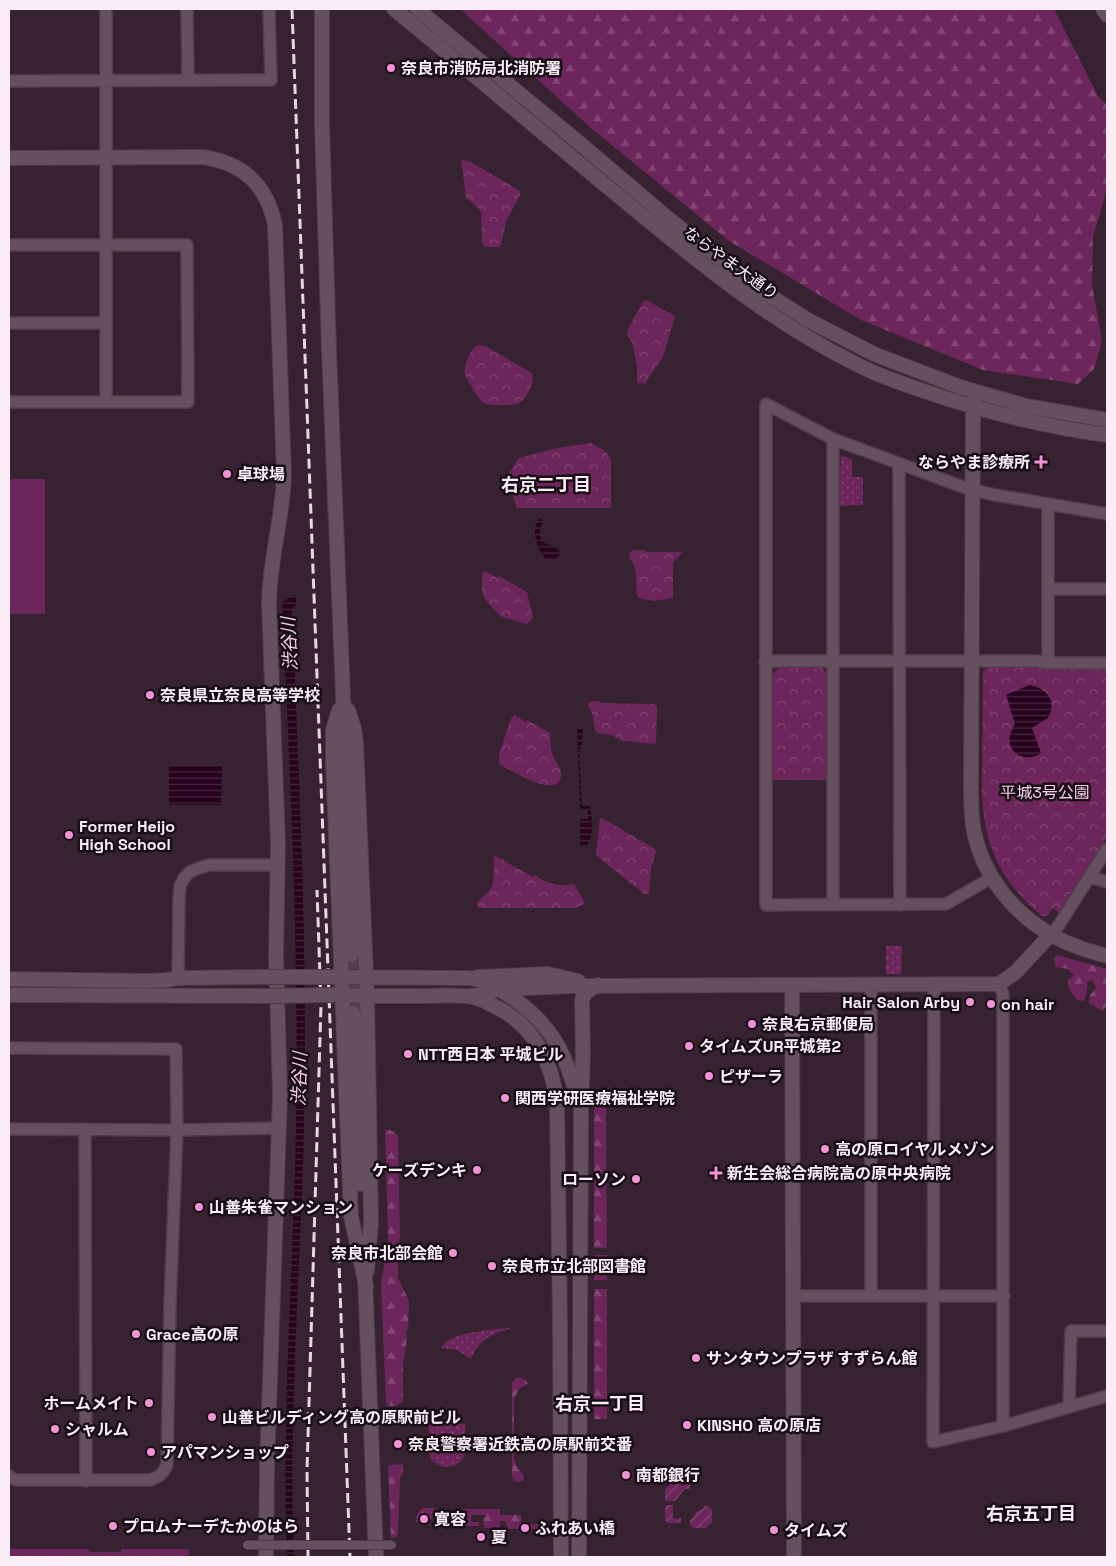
<svg xmlns="http://www.w3.org/2000/svg" width="1116" height="1566" font-family="'Space Grotesk','Noto Sans JP',sans-serif">
  <style>
    .grass { fill: url(#grass-dots) }
    .forest { fill: url(#forest-firs) }
    .park { fill: url(#park-crowns) }
    .garden { fill: url(#garden-furrows) }
    .pitch { fill: #6d265b }
    .water { fill: url(#water-rules) }
    .lines { fill: none; stroke-linecap: round; stroke-linejoin: round }
    .tertiary-tunnel { stroke: #53404e; stroke-width: 14; stroke-dasharray: 14 7; stroke-linecap: butt }
    .minor-casing { stroke: #4e3d49; stroke-width: 14 }
    .tertiary-casing { stroke: #4e3d49; stroke-width: 16 }
    .minor { stroke: #664f5f; stroke-width: 11 }
    .tertiary { stroke: #664f5f; stroke-width: 14 }
    .rail { stroke: #e5d8e1; stroke-width: 3; stroke-dasharray: 10 5; stroke-linecap: butt }
    .pedestrian-bridge-casing { stroke: #4e3d49; stroke-width: 10; stroke-linecap: butt }
    .tertiary-bridge-casing { stroke: #4e3d49; stroke-width: 16; stroke-linecap: butt }
    .pedestrian-bridge { stroke: #664f5f; stroke-width: 8 }
    .tertiary-bridge { stroke: #664f5f; stroke-width: 14 }
    .poi-dot { fill: #f391d6; stroke: #180f15; stroke-width: 2 }
    .labels { text-anchor: middle; dominant-baseline: central; stroke-width: 5; stroke-linejoin: round; paint-order: stroke }
    .poi-label { font-size: 16px; font-weight: bold; fill: #faedf6; stroke: #180f15; text-anchor: start }
    .street-label { font-size: 16px; fill: #faedf6; stroke: #180f15 }
    .park-label { font-size: 16px; fill: #f9ceeb; stroke: #180f15 }
    .neighbourhood-label { font-size: 18px; font-weight: bold; fill: #faedf6; stroke: #180f15 }
    .water-label { font-size: 18px; font-style: italic; fill: #faceeb; stroke: #180f15 }
  </style>
  <defs>
    <pattern id="grass-dots" width="8" height="8" patternUnits="userSpaceOnUse" patternTransform="scale(1.25)"><rect width="8" height="8" fill="#6d265b"/><path d="M2 2h.1M6 6h.1" fill="none" stroke="#834673" stroke-width="1.8" stroke-linecap="round"/></pattern>
    <pattern id="forest-firs" width="22" height="20" patternUnits="userSpaceOnUse" patternTransform="scale(1.25)"><rect width="22" height="20" fill="#6d265b"/><path d="M5 1l3.5 6h-7zM16 11l3.5 6h-7z" fill="#834673"/></pattern>
    <pattern id="park-crowns" width="20" height="18" patternUnits="userSpaceOnUse" patternTransform="scale(1.25)"><rect width="20" height="18" fill="#6d265b"/><path d="M2 6a3 3 0 1 1 6 0M12 15a3 3 0 1 1 6 0" fill="none" stroke="#834673"/></pattern>
    <pattern id="garden-furrows" width="10" height="10" patternUnits="userSpaceOnUse" patternTransform="scale(1.25)"><rect width="10" height="10" fill="#6d265b"/><path d="M-1 1l2-2M0 10L10 0M9 11l2-2" fill="none" stroke="#834673"/></pattern>
    <pattern id="water-rules" width="6" height="5" patternUnits="userSpaceOnUse" patternTransform="scale(1.25)"><rect width="6" height="5" fill="#27031e"/><path d="M0 2.5h6" fill="none" stroke="#47283f"/></pattern>
  </defs>
  <rect width="100%" height="100%" fill="#362230"/>
  <path class="grass" d="M841,455L852,460V477H863V505L839,506Z
    M886,946H902L901,974H886Z
    M516,1327C495,1333 480,1337 471,1359L457,1350L441,1348C451,1330 497,1330 516,1327Z
    M429,1424H465C465,1434 468,1447 464,1456C460,1468 439,1471 431,1459C426,1451 429,1434 429,1424Z
    M423,1508H435L434,1517L428,1522H416L417,1513Z"/>
  <path class="forest" d="M460,9H1054L1098,96L1107,105V189L1093,237L1092,285L1102,341L1094,369L1078,384L983,370L861,320L729,241L591,128Z
    M1057,955L1107,969V1005L1102,1011L1089,1003L1090,995L1096,988L1092,980L1087,982C1089,989 1085,993 1085,1001L1077,1000L1069,989L1067,980L1074,976L1068,969L1056,967L1054,959Z
    M594,1092H606L607,1248H594Z
    M385,1130C391,1129 394,1132 398,1136L400,1236L398,1249V1278L409,1301L408,1330L406,1332L407,1339L403,1366V1401C399,1405 391,1409 386,1404L381,1284L388,1239Z
    M594,1255H607V1280H594Z
    M594,1289H607V1419H594Z
    M519,1377L526,1380L528,1384L520,1388L514,1398V1458L516,1465L524,1476L523,1481L519,1482L514,1481L512,1476V1383L516,1378Z
    M403,1464V1474L400,1477L398,1534L397,1537L391,1538L388,1467L390,1465Z
    M463,1509H500V1515H521V1524H539V1529H531L530,1526H521V1529H507L506,1521H500V1528H484L483,1518H485V1515H471V1522H479V1526H463Z"/>
  <path class="park" d="M461,159L471,162L520,191V195L506,222L501,245L498,247H486L482,244L481,212L476,206L466,198Z
    M646,300L675,316L663,357L647,380L646,384L637,383V366L633,345L627,335L629,327L643,302Z
    M477,345L485,346L532,373C535,382 527,399 519,403C513,406 489,406 484,403C478,400 469,382 465,375C463,364 470,351 477,345Z
    M591,443L606,452L611,459V508H517L506,477L519,458L557,448Z
    M634,550H645V552H683L673,563V598L654,601L638,598C633,584 641,569 629,558L630,552Z
    M485,571L498,578L499,576L527,592L533,618L530,622L526,624L500,616L484,598L482,590V575L483,572Z
    M779,668H822L826,673L827,780H773V674Z
    M987,668H1107V837L1059,913L1053,908L1048,915L1043,917C1001,882 984,847 982,793L983,672Z
    M600,701V703L655,704L657,707L656,743L652,744L623,741L612,735L597,733L595,730L593,716L588,704L590,702Z
    M514,715L526,722L527,720L550,733C551,740 550,746 552,753C554,760 561,767 561,774C561,803 509,769 499,764V753L511,719Z
    M600,818L604,819L655,849L656,852L651,868L649,894H644L598,857L596,855Z
    M494,855L533,877L534,875C549,884 557,887 574,884L584,901V904L576,908H479L477,904C480,897 488,894 491,888C495,882 493,864 494,855Z
    M9,1549H88L91,1552H121L122,1549H189V1557H9Z"/>
  <path class="garden" d="M672,1482H690V1489H685L675,1501H665V1489Z
    M667,1505H673V1516L671,1517L679,1519V1517H681V1523H668L665,1520V1507Z
    M704,1506H709L712,1511V1523L706,1528H694L690,1525V1519L693,1518C694,1514 698,1509 703,1509Z"/>
  <path class="pitch" d="M9,479H45V614H9Z"/>
  <path class="water" d="M540,518L542,519C543,524 540,527 540,532C539,544 548,544 556,547L560,552V555C557,557 554,560 550,560C540,559 534,537 535,529C535,525 537,522 540,518Z
    M296,594V605L292,609C299,781 308,952 304,1124C301,1268 288,1413 294,1557H287C281,1411 294,1266 296,1120C299,947 290,775 282,602Z
    M1029,685C1046,688 1058,700 1048,718L1032,728L1041,753C1030,761 1014,758 1010,744C1008,736 1012,730 1015,724L1006,695Z
    M577,729H583L581,749H579L582,806H590C592,820 595,833 587,845H580V819H588V809H580Z
    M169,765H222L221,805H169Z"/>
  <g class="lines">
    <path class="tertiary-tunnel" d="M351,955L353,1013"/>
    <defs>
      <path id="minor" d="M187,9L188,80
        M9,81L271,80L269,9
        M9,245H187L188,402H9
        M9,323H105
        M106,402V9
        M833,439V905
        M899,464L900,905
        M1048,504V663
        M1048,589H1107
        M765,661H1038L1048,663H1107
        M1090,877L1107,882
        M991,878L946,904L766,905V404L833,439L963,487L990,494L1107,514
        M1050,935L1059,925L1107,849
        M178,978L179,899L180,886L184,878L190,872L199,868L209,865H276
        M934,984L933,1442L1003,1426L1107,1396
        M999,984L1003,994V1426
        M9,1048L176,1049L177,1130L170,1304L167,1465C163,1474 159,1477 150,1480H16L9,1476
        M9,1129L177,1130L280,1128
        M85,1129L86,1481
        M794,1296H1004
        M871,1296V985
        M1069,1406L1071,1331H1107"/>
      <path id="tertiary" d="M322,9V125L329,351L343,695L351,955
        M394,9C464,66 533,125 603,183C684,250 763,318 858,365C877,375 898,382 918,389C980,411 1042,426 1107,435
        M417,9L583,146L670,220L754,286L808,320L874,354L960,387L1026,406L1107,420
        M1103,9L1107,15
        M9,158L203,157C243,163 267,185 275,225L284,474C283,518 269,561 269,605L278,843L276,956L280,1095L267,1465L266,1557
        M975,401L973,408L971,785C971,801 971,817 974,832C983,875 1012,912 1050,934C1068,945 1088,951 1107,956
        M339,710L333,730V762L351,1216L366,1286
        M348,710L354,728L356,743L367,996L371,1222L367,1271
        M335,977L467,978C484,979 496,987 510,996C550,1023 565,1051 577,1097
        M477,977L548,974L578,981
        M9,979L151,981L167,980L178,978L264,977
        M792,985L794,1557
        M9,995L266,996
        M335,995C363,996 391,996 419,996C437,996 456,994 473,997C482,999 490,1004 498,1008C535,1027 553,1064 557,1104L560,1325L561,1557
        M470,996L478,995L499,989L572,986L999,984L1016,972L1050,935
        M353,1013L361,1184
        M365,1278L376,1557
        M579,1557L581,1112L583,1054L582,1001C583,992 591,989 598,985"/>
    </defs>
    <use href="#minor" class="minor-casing"/>
    <use href="#tertiary" class="tertiary-casing"/>
    <use href="#minor" class="minor"/>
    <use href="#tertiary" class="tertiary"/>
    <path class="rail" d="M292,9L350,1557
      M308,1557L307,1470L321,1005L317,890"/>
    <defs>
      <path id="pedestrian-bridge" d="M247,1545H392"/>
      <path id="tertiary-bridge" d="M264,977H335
        M266,996L335,995"/>
    </defs>
    <use href="#pedestrian-bridge" class="pedestrian-bridge-casing"/>
    <use href="#tertiary-bridge" class="tertiary-bridge-casing"/>
    <use href="#pedestrian-bridge" class="pedestrian-bridge"/>
    <use href="#tertiary-bridge" class="tertiary-bridge"/>
  </g>
  <g class="poi-dot">
    <circle cx="391" cy="68" r="5"/>
    <path d="M1038.5 454.5h5v5h5v5h-5v5h-5v-5h-5v-5h5z"/>
    <circle cx="227" cy="474" r="5"/>
    <circle cx="150" cy="695" r="5"/>
    <circle cx="69" cy="835" r="5"/>
    <circle cx="970" cy="1002" r="5"/>
    <circle cx="991" cy="1004" r="5"/>
    <circle cx="752" cy="1024" r="5"/>
    <circle cx="689" cy="1046" r="5"/>
    <circle cx="408" cy="1054" r="5"/>
    <circle cx="709" cy="1076" r="5"/>
    <circle cx="505" cy="1098" r="5"/>
    <circle cx="825" cy="1149" r="5"/>
    <circle cx="477" cy="1170" r="5"/>
    <path d="M713.5 1165.5h5v5h5v5h-5v5h-5v-5h-5v-5h5z"/>
    <circle cx="636" cy="1179" r="5"/>
    <circle cx="199" cy="1207" r="5"/>
    <circle cx="453" cy="1253" r="5"/>
    <circle cx="492" cy="1266" r="5"/>
    <circle cx="136" cy="1334" r="5"/>
    <circle cx="696" cy="1358" r="5"/>
    <circle cx="149" cy="1403" r="5"/>
    <circle cx="212" cy="1417" r="5"/>
    <circle cx="687" cy="1425" r="5"/>
    <circle cx="55" cy="1429" r="5"/>
    <circle cx="398" cy="1444" r="5"/>
    <circle cx="151" cy="1452" r="5"/>
    <circle cx="626" cy="1475" r="5"/>
    <circle cx="424" cy="1519" r="5"/>
    <circle cx="113" cy="1526" r="5"/>
    <circle cx="525" cy="1528" r="5"/>
    <circle cx="774" cy="1530" r="5"/>
    <circle cx="481" cy="1537" r="5"/>
  </g>
  <g class="labels">
    <g class="poi-label">
      <text x="401" y="68">奈良市消防局北消防署</text>
      <text x="1030" y="462" text-anchor="end">ならやま診療所</text>
      <text x="237" y="474">卓球場</text>
      <text x="160" y="695">奈良県立奈良高等学校</text>
      <text x="79" y="826">Former Heijo<tspan x="79" dy="18">High School</tspan></text>
      <text x="960" y="1002" text-anchor="end">Hair Salon Arby</text>
      <text x="1001" y="1004">on hair</text>
      <text x="762" y="1024">奈良右京郵便局</text>
      <text x="699" y="1046">タイムズUR平城第2</text>
      <text x="418" y="1054">NTT西日本 平城ビル</text>
      <text x="719" y="1076">ピザーラ</text>
      <text x="515" y="1098">関西学研医療福祉学院</text>
      <text x="835" y="1149">高の原ロイヤルメゾン</text>
      <text x="467" y="1170" text-anchor="end">ケーズデンキ</text>
      <text x="727" y="1173">新生会総合病院高の原中央病院</text>
      <text x="626" y="1179" text-anchor="end">ローソン</text>
      <text x="209" y="1207">山善朱雀マンション</text>
      <text x="443" y="1253" text-anchor="end">奈良市北部会館</text>
      <text x="502" y="1266">奈良市立北部図書館</text>
      <text x="146" y="1334">Grace高の原</text>
      <text x="706" y="1358">サンタウンプラザ すずらん館</text>
      <text x="139" y="1403" text-anchor="end">ホームメイト</text>
      <text x="222" y="1417">山善ビルディング高の原駅前ビル</text>
      <text x="697" y="1425">KINSHO 高の原店</text>
      <text x="65" y="1429">シャルム</text>
      <text x="408" y="1444">奈良警察署近鉄高の原駅前交番</text>
      <text x="161" y="1452">アパマンショップ</text>
      <text x="636" y="1475">南都銀行</text>
      <text x="434" y="1519">寛容</text>
      <text x="123" y="1526">プロムナーデたかのはら</text>
      <text x="535" y="1528">ふれあい橋</text>
      <text x="784" y="1530">タイムズ</text>
      <text x="491" y="1537">夏</text>
    </g>
    <g class="street-label">
      <text transform="translate(731 263) rotate(36)">ならやま大通り</text>
    </g>
    <g class="park-label">
      <text x="1045" y="792">平城3号公園</text>
    </g>
    <g class="neighbourhood-label">
      <text x="546" y="484">右京二丁目</text>
      <text x="600" y="1403">右京一丁目</text>
      <text x="1031" y="1513">右京五丁目</text>
    </g>
    <g class="water-label">
      <text transform="translate(289 644) rotate(-93)">渋谷川</text>
      <text transform="translate(299 1079) rotate(-88)">渋谷川</text>
    </g>
  </g>
  <rect width="1116" height="1566" fill="none" stroke="#faedf6" stroke-width="20"/>
</svg>
